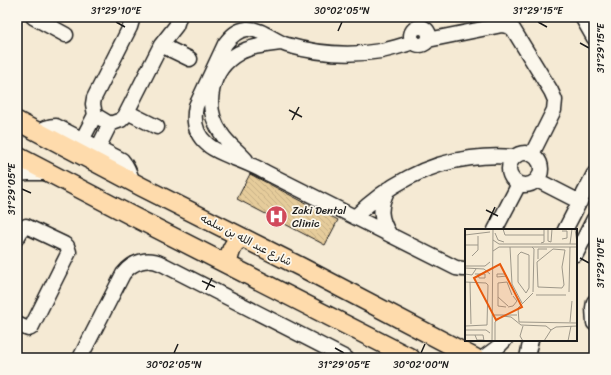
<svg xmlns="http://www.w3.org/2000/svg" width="611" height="375" font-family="Sriracha,'Playpen Sans Arabic',sans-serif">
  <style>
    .building { fill: url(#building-back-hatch); stroke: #1c1c1c }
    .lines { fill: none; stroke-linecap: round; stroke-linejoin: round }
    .minor-casing { stroke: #1c1c1c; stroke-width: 17 }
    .major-casing { stroke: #1c1c1c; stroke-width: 21 }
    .minor { stroke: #fbf7ec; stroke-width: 14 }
    .major { stroke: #fedbac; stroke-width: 18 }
    .ticks { fill: none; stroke: #1c1c1c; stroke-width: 1.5 }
    .labels { text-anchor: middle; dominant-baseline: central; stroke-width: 3.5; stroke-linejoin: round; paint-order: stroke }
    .poi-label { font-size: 11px; fill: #1c1c1c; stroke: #fbf7ec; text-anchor: start }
    .street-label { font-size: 11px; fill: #1c1c1c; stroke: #fbf7ec }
    .inset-road { fill: none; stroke: #9e988a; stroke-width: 1 }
    .view { fill: #e8590c; fill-opacity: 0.15; stroke: #e8590c; stroke-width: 2 }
    .inset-edge { fill: none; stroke: #1c1c1c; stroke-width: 2 }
    .neatline { fill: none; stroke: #1c1c1c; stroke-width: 1.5 }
    .ticks-label { font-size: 10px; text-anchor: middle; fill: #1c1c1c }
  </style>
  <defs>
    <pattern id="building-back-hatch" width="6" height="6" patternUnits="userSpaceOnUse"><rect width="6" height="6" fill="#e6cc9b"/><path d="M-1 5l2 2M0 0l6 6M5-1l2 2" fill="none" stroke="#c5af85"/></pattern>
  </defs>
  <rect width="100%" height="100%" fill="#f5ead4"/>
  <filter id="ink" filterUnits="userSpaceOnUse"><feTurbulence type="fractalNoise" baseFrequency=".025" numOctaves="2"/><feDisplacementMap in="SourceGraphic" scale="8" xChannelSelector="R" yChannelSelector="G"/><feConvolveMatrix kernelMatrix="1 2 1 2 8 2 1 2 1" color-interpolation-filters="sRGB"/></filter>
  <g filter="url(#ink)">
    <path class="building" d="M250,174L338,220L325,245L237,199Z"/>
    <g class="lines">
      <defs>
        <path id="minor" d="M33,17L66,35
          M133,17L130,27L94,98L93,104L95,115L110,124L121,120L125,116L161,45L176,26L179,17
          M582,17L594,38
          M411 36a9 9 0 1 1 18 0a9 9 0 1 1-18 0Z
          M428,40L502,25L508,26L513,29L551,91L555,100L554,110L532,154
          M414,42C403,45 392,49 381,51C350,56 318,54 287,45C274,41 261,28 247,29C237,30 231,36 225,44L196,106C193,120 195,134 207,144C213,150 223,153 231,157C242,161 254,166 265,172C328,204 392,236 456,268L463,269H466
          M161,45L190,59
          M127,112L157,127
          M37,133C43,128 48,126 56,126L122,160C128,167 130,172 132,181
          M82,140L95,115
          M98,148L110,124
          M509 169a16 16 0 1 1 32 0a16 16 0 1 1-32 0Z
          M246,160C238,151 227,143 221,133C203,107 210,69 239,53C251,46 266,45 281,43
          M17,174L28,173H49
          M537,180L580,202
          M388,189C379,207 379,218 390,235
          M355,217C386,186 427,163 471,158C486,156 500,156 514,157
          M495,230L519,184
          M565,230L594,174
          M17,238L23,228L26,226L64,244L67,246L69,252L31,328L28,329L17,324
          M576,254L594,219
          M594,302L593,308L594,323
          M80,358L123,274C133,261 148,257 162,264L346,358
          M483,358L498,347L505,340
          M527,358L529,348L531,340"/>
        <path id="major" d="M17,121L142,187L301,267L475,358
          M17,156L134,217L411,358
          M228,265C229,253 232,245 241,237"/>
      </defs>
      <use href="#minor" class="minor-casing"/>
      <use href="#major" class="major-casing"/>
      <use href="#minor" class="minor"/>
      <use href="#major" class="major"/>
    </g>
  </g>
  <path class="ticks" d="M116,22L125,27M538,22L547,27M338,31L342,22M580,43L589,48M289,110L302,117M292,120L299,107M22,189L31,193M486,210L498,216M489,220L495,207M580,258L589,263M202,281L215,287M206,290L212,278M335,348L344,353M174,353L178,344M421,353L425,344"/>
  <defs>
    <symbol id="hospital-disc" viewBox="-11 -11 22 22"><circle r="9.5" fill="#d1495b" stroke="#fbf7ec"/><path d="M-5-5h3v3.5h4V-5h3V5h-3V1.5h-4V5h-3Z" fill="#fff"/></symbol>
  </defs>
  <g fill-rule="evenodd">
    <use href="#hospital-disc" x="264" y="204" width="25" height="25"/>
  </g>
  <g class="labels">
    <g class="poi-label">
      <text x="292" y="210">Zaki Dental<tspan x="292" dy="13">Clinic</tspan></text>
    </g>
    <g class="street-label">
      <text transform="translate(246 240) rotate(27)">شارع عبد الله بن سلمه</text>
    </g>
  </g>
  <g transform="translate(465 229)">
    <rect width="112" height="112" fill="#f5ead4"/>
    <path class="inset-road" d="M38,0L40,6H79M83,0V12L86,13L87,0M110,0L112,14M30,4L33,11L39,13M0,6L25,3M97,10L102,9V2H97M28,11L34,15H112M76,14L79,13V0M105,15L107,0M0,16H13M45,18L47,55L57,74M67,18L69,20L68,63M88,20L100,21L97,38L99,56L97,59L73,58L72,33ZM28,22L34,18H112M56,23L64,26V59L61,64L53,53V26ZM7,27L13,21V7M73,30V20H82M112,36V60M0,37H20L25,33M0,39L19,40L25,45M0,45L7,46L11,40M10,45H20V49H14L13,45M32,45H40L42,47L32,48ZM0,53L21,54L23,56L22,96L0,97M5,53L6,95M104,63L105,18M68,64L53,79L54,93L112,94M71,66H101M33,68L43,77M41,78L33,77V54L42,53L47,66M43,78L48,77L52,72L48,67M27,86H52M105,93L107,72M58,97L55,107L58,112M0,101H21L25,104M0,106H18L19,112M10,106L12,111H19M27,112L28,0M30,112V93L37,87L46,88L56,96L81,97L86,101L91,98L112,97M79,112L86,101M103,112L106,97"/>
    <path class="view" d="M35,35L57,78L31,91L9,49Z"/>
    <rect width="112" height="112" class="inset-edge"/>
  </g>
  <rect width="611" height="375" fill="none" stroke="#fbf7ec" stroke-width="44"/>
  <rect x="22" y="22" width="567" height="331" class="neatline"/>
  <g class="ticks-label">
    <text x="116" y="14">31°29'10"E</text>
    <text x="342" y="14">30°02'05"N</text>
    <text x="538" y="14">31°29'15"E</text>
    <text transform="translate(600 48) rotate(-90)" y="4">31°29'15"E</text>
    <text transform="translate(11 189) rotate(-90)" y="4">31°29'05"E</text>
    <text transform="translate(600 263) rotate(-90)" y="4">31°29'10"E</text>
    <text x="174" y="368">30°02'05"N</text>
    <text x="344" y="368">31°29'05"E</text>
    <text x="421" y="368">30°02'00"N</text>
  </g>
</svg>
